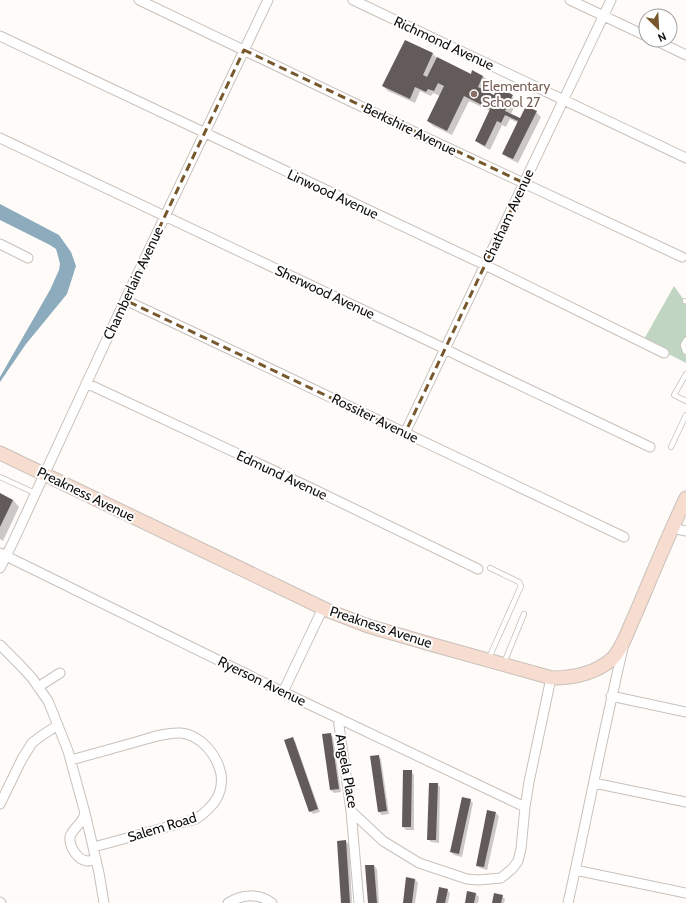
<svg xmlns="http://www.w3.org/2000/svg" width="686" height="903" font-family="Cabin,sans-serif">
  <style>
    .green { fill: #c0d6c2 }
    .water { fill: #8cabbd }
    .shadow { fill: #0003 }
    .building { fill: #635b59 }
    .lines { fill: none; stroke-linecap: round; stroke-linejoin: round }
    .lane-casing { stroke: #c8c1bc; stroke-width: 6 }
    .street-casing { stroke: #c8c1bc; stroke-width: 11 }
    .secondary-casing { stroke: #c8c1bc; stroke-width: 15 }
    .lane { stroke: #fff; stroke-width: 4.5 }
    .street { stroke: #fff; stroke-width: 9 }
    .secondary { stroke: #f7dcd0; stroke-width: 13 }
    .marked { fill: none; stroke: #77582d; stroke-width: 3; stroke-dasharray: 8 5; stroke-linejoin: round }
    .education-dot { fill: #8d6e63; stroke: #fff; stroke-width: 1.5 }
    .labels { text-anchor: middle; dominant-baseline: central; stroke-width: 4; stroke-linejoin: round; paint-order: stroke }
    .street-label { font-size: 14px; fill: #12100e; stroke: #fff }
    .education-label { font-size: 14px; fill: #785e54; stroke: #fff; text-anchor: start }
  </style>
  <rect width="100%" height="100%" fill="#fffbf8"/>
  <path class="green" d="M674,286L686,303V363L643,341Z"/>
  <path class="water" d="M0,204L59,235L71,252L76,266L67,294L26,344L0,382V377L50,290L59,270L60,264L58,256L56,249L50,245L0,220Z"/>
  <path class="shadow" d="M405,41L433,54L437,58L471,75L473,72L483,76L488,81L483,91L494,96L507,89L512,94L511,96L517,101L511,114L520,119L536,112L541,117L518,163L508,158L503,154L518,123L510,119L506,127L502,125L490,150L481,145L476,140L490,111L469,101L452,135L433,126L428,121L440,96L433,93L431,96L420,91L415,103L388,91L383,86Z
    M0,494L13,500L19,507L3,541L0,539Z
    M330,734L333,737L341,792L334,793L331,790Z
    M292,738L295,741L320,812L313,814L310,811Z
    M378,756L381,759L389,814L382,815L379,812Z
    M411,771L414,775V830H406L403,827Z
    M437,784L440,787L439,843L431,842L428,839Z
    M470,800L473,803L462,857L454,855L451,852Z
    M496,813L499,816L487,870L480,868L477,865Z
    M345,841L349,844L352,903H342Z
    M374,866L377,869L379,903H369Z
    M415,879L418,883L415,903H404Z
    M447,890L450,893L448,903H437Z
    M476,894L479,897L478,903H466Z
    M502,896L505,899L504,903H493Z"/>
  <path class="building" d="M405,40L433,53L423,75L427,77L437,57L471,74L472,70L483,76L478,87L494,95L499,84L508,88L506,92L513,95L505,111L520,118L526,106L537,111L513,159L502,154L518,121L505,115L501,123L497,121L485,146L475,141L490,109L464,96L447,131L427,121L444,86L438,83L434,91L428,89L426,92L415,87L410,99L382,86Z
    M0,493L13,500L0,527Z
    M331,733L339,789L330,790L322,734Z
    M293,737L318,809L309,812L284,740Z
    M379,755L387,811L378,812L370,756Z
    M403,770H412L411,827H402Z
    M429,783H438L436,840H427Z
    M462,797L471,799L459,854L450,852Z
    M487,810L496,812L484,867L476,866Z
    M346,840L350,903H341L337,841Z
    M365,865H374L377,903H368Z
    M406,877L415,879L412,903H403Z
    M439,887L448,889L445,903H436Z
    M467,891L476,893L474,903H465Z
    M494,893L503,895L501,903H492Z"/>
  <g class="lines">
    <defs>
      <path id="lane" d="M685,301H686
        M686,340L683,345L685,351L686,352
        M686,374L674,395L686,401
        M671,447L686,415
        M0,477L35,493
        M489,658L521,586L519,582L490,568
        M504,663L524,614"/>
      <path id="street" d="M139,0L427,138L682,257
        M353,0L686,158
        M570,0L646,36
        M0,36L485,265L664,353
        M655,40L686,55
        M0,138L437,345L463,358L650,447
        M0,244L28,258
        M125,300L229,349L624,537
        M86,383L309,487L478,569
        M405,433L611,0
        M672,528L686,531
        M0,553L283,692L525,807
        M0,568L13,542L125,300L268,0
        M0,645L21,666L32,678L48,701L53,713L68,751L85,813L99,873L104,903
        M38,687L60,673
        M283,692L323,608
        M611,696L686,712
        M338,718L351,811L359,903
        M71,760C92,754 114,748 136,742C150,738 166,732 181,733C201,735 217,755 221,774C224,795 212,808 196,819L94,847
        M594,783L686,802
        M0,804L22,759L32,743L41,736L58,725
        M351,811L383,841L419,863L467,879L478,880L501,878L512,869L518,861L521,849L525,807L529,782L551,678
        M85,813C84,817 82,821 79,824C76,828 71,832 70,837C69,846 77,860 87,861C89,861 93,860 96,859
        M575,870L686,893
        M0,902L1,903
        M228,903C242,894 259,893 272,903
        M568,903C587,818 603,733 623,648"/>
      <path id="secondary" d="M0,453L329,611L368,626L430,644L552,678C573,678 596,673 612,659C623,648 629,627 636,613C652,575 668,536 686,498"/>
    </defs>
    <use href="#lane" class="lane-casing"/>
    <use href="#street" class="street-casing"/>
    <use href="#secondary" class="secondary-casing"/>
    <use href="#lane" class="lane"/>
    <use href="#street" class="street"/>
    <use href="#secondary" class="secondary"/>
  </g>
  <path class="marked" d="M244,50L524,183L405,433L125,300Z"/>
  <circle class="education-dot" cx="474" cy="94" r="4"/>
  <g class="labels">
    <g class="street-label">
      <text transform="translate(444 43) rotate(25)">Richmond Avenue</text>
      <text transform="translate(410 129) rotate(26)">Berkshire Avenue</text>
      <text transform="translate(333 194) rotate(25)">Linwood Avenue</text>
      <text transform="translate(508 216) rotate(-65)">Chatham Avenue</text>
      <text transform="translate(133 283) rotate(-65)">Chamberlain Avenue</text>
      <text transform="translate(325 292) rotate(25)">Sherwood Avenue</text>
      <text transform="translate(375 418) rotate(26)">Rossiter Avenue</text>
      <text transform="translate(282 475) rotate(25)">Edmund Avenue</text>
      <text transform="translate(86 494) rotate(26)">Preakness Avenue</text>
      <text transform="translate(381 627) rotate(18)">Preakness Avenue</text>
      <text transform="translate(262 681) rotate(26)">Ryerson Avenue</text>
      <text transform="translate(347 771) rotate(80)">Angela Place</text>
      <text transform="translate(162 827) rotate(-17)">Salem Road</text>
    </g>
    <g class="education-label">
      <text x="482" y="86">Elementary<tspan x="482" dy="16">School 27</tspan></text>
    </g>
  </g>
  <g transform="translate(658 28) rotate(156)"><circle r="19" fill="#ffffff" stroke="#a09f9f"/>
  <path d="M0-3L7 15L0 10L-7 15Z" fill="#77582d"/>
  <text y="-6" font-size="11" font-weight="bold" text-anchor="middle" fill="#12100e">N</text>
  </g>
</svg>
